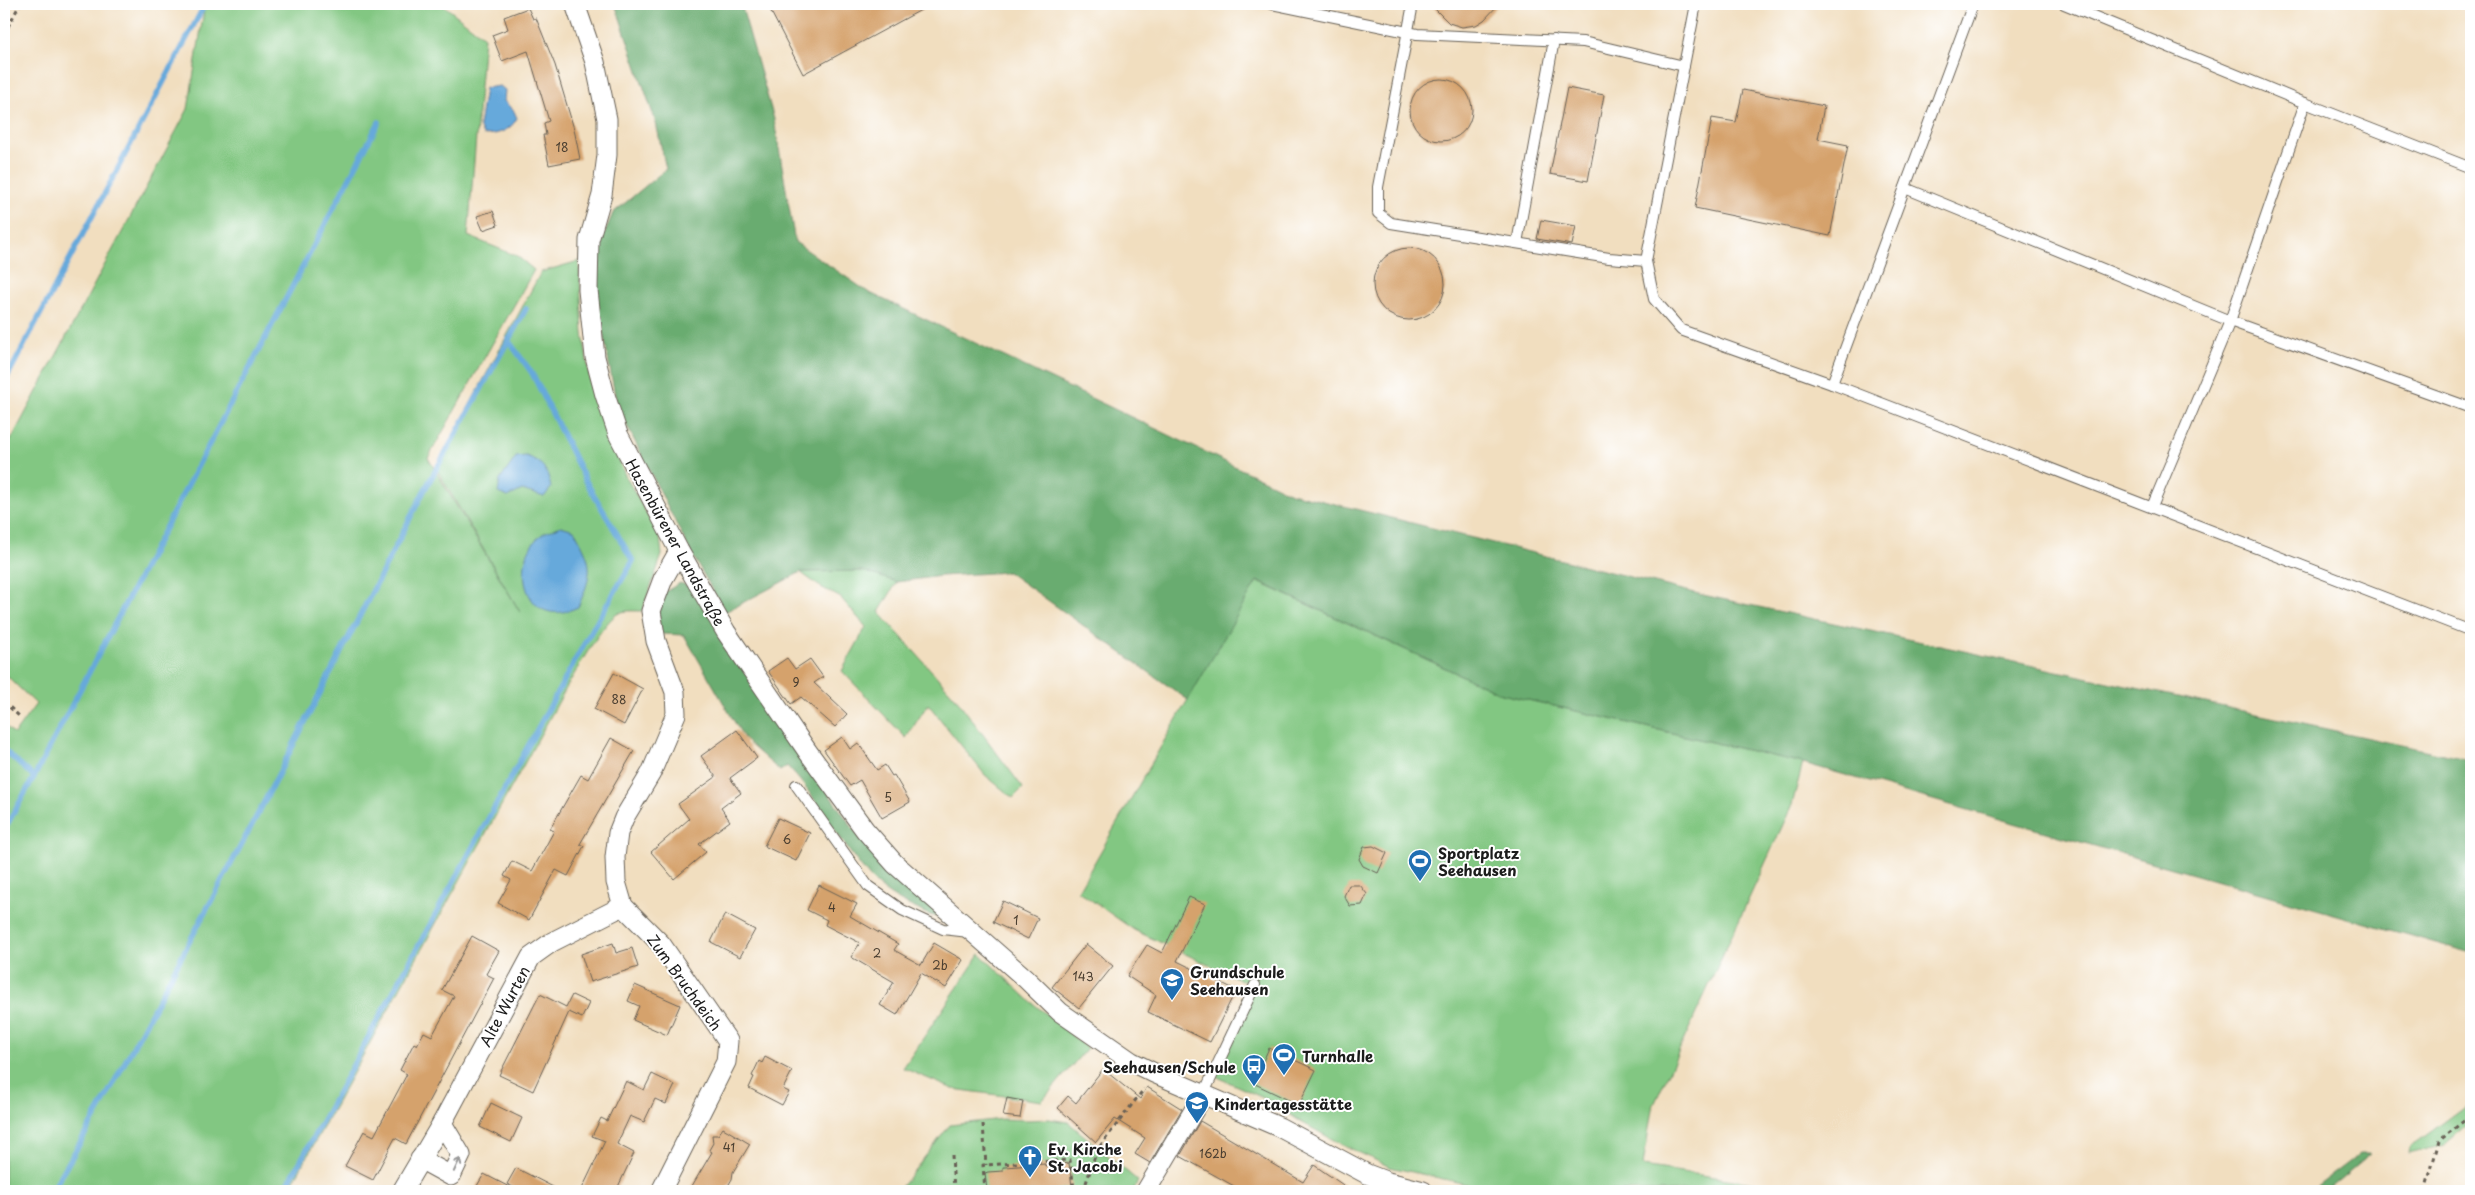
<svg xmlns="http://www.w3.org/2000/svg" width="2475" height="1195" font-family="'Playpen Sans',sans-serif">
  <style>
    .green { fill: #82c782; stroke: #4f724f }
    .forest { fill: #69ac70; stroke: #426446 }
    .water { fill: #66a9db; stroke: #41627c }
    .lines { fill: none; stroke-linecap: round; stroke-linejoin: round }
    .stream { stroke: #66a9db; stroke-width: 5.5 }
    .building { fill: #d5a26c }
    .service-casing { stroke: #676055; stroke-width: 12 }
    .minor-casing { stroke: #676055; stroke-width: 21 }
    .path { stroke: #676055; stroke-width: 3; stroke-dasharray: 4 4; stroke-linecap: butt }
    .service { stroke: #fff; stroke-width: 10 }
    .minor { stroke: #fff; stroke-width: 19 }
    .oneway { stroke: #999 }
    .labels { text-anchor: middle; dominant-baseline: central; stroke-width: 4; stroke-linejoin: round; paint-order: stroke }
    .number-label { font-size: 12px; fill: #4a3e30 }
    .street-label { font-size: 15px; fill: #1c1c1c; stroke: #fff }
    .poi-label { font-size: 15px; font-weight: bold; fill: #1c1c1c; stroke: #fff; text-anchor: start }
  </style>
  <rect width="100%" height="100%" fill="#fff"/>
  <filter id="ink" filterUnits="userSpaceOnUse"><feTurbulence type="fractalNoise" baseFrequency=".02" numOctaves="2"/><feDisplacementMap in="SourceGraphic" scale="10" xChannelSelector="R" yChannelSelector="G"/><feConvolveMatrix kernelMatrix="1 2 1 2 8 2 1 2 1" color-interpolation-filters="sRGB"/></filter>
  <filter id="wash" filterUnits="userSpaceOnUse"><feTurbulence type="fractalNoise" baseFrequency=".0096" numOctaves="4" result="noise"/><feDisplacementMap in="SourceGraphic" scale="20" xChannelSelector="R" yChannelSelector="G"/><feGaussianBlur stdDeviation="1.12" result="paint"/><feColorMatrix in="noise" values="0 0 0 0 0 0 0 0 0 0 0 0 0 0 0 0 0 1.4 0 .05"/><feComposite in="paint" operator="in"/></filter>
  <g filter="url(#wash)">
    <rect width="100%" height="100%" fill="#f1debf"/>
    <g class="green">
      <path d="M 205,4 L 442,4 L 484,37 L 468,236 L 517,256 L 534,270 L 428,458 L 520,612 L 436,468 L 541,272 L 579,261 L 583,333 L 592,394 L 625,475 L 660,538 L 662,555 L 642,611 C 634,611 626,610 619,613 C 604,620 579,667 569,683 L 288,1191 L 4,1191 L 4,725 L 14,734 L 36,704 L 4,673 L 4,453 L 188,109 Z"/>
      <polygon points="862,571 897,582 879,612 955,697 1023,788 1013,798 985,775 928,704 906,738 842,671 866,627 841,598 819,586 800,572"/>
      <polygon points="1256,581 1502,694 1803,763 1792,805 1652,1109 1643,1166 1804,1191 1497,1191 1390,1167 1341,1144 1301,1122 1272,1102 1211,1074 1254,986 1134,930 1078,891"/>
      <polygon points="980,954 1029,1000 1087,1048 1042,1101 953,1089 903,1068"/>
      <polygon points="2471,1102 2471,1122 2444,1145 2408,1154 2409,1148"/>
      <polygon points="1002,1119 1027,1120 1049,1119 1068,1122 1138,1181 1133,1191 898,1191 950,1125"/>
    </g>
    <g class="forest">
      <polygon points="615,4 741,4 774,119 795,242 868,292 1291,493 1703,595 2471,760 2471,953 1803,763 1502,694 1257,581 1188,700 1008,572 941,576 897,582 862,571 801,572 725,612 689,549 617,406 596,294 601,242 613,213 666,169 656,123"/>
      <path d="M 680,583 L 692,587 L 826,790 L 867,848 L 912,892 L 946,915 C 934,918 928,915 917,909 C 903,903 883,892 872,880 C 840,844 820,800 787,766 L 780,771 L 745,740 L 684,635 L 661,634 L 658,613 L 663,593 Z"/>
      <polygon points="2360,1154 2370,1154 2326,1191 2311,1191"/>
    </g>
    <g class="water">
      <path d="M 500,86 L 505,90 L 504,101 L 514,111 L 517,118 C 511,131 497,135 483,135 L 479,126 L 485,88 Z"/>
      <path d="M 526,456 C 543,462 548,470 551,488 L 544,497 L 522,490 L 508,497 L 498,493 L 500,480 L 516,457 Z"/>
      <path d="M 561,526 L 574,530 C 593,564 594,571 578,607 C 523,633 510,560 540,536 C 545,531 555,529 561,526 Z"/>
    </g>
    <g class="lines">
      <g class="stream">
        <polyline points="4,383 205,4"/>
        <polyline points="4,750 34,777 4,830"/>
        <polyline points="34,777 379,122"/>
        <polyline points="52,1191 102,1105 261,808 424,491 526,309"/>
        <polyline points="284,1191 589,635 633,561 588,485 532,373 508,340"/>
      </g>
    </g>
    <g id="blocks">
      <g class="building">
        <polygon points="767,4 932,4 803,74"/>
        <polygon points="1430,4 1499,4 1484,20 1476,25 1462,27 1449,23"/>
        <polygon points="528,8 533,19 536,18 555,65 574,129 580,159 549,165 543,135 546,135 544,123 549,121 528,51 502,61 492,35 508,29 504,17"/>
        <circle cx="1441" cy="110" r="31"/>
        <polygon points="1567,88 1604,95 1588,181 1550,174"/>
        <polygon points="1743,90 1824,106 1818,139 1848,145 1830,236 1695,208 1712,118 1736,122"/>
        <polygon points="493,211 498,225 483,230 477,216"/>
        <polygon points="1541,220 1576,226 1572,245 1537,239"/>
        <circle cx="1409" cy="284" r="36"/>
        <polygon points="787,658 795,669 810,659 823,677 814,683 847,714 835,727 801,697 791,704 768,671"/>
        <polygon points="614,673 643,689 624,725 594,709"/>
        <polygon points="737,730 757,758 730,778 741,793 721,808 730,821 699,844 706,852 674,879 651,852 689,819 678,804 716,777 701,756"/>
        <polygon points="842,737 850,749 858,743 877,770 885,765 892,776 894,775 910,802 882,818 860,780 850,786 824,750"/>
        <polygon points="611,738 634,751 580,844 584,846 568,876 556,870 529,920 498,903 511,880 504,876 512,861 532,871 554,831 550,829 581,775 588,779"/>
        <polygon points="778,818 810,833 796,861 764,846"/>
        <polygon points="1373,846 1387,853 1378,873 1363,866 1359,859 1364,847"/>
        <polygon points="819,885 857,904 850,916 898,944 894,950 921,965 934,943 963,960 946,988 921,973 897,1015 880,1005 894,982 851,957 860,943 825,925 827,920 807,910"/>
        <polygon points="1349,885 1360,885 1367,894 1362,905 1350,906 1344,896"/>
        <polygon points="1189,897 1205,904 1177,961 1236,990 1210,1042 1148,1012 1156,995 1127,976 1147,945 1162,953"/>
        <polygon points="1003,901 1038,918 1028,939 993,922"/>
        <polygon points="725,914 755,930 740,957 711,942"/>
        <polygon points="472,936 499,951 486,974 494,978 406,1144 395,1138 373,1180 345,1166 364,1131 374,1136 407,1074 400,1070 414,1043 417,1045 424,1032 432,1036 454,996 442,990"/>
        <polygon points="613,943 616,953 632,948 638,967 590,982 581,954"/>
        <polygon points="1086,944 1113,966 1079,1008 1052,987"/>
        <polygon points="635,985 680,1005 667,1035 633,1020 639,1006 628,1001"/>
        <polygon points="540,994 566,1007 572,995 589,1003 582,1018 569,1012 533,1091 499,1075"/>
        <polygon points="1269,1048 1316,1070 1299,1105 1253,1083"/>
        <polygon points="765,1057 792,1071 783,1089 789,1092 782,1105 749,1088 754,1077 752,1076 759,1061 762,1063"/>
        <polygon points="1103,1069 1140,1099 1147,1087 1182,1109 1150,1163 1135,1154 1145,1138 1115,1119 1096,1142 1058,1108 1068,1096 1076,1103"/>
        <polygon points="652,1074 675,1085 666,1104 655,1099 644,1122 630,1116 617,1144 634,1153 616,1191 581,1191 605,1141 592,1136 601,1118 607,1121 626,1081 644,1090"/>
        <polygon points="1007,1098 1023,1101 1020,1118 1003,1116"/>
        <polygon points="491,1103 522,1118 511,1142 480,1127"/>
        <polygon points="1200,1121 1303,1182 1314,1165 1352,1191 1243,1191 1180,1156"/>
        <polygon points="723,1128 750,1144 733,1172 732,1179 725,1191 689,1191 712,1152 709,1150 713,1143 712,1135 718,1135"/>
        <polygon points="1069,1163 1072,1187 1047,1191 987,1191 985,1173 988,1172 1003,1171 1003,1167 1005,1167 1045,1164 1045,1166"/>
        <polygon points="516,1168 561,1191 521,1191 507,1184"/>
        <polygon points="484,1174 517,1191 474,1191"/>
      </g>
    </g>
  </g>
  <g filter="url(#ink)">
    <use href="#blocks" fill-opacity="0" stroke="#676055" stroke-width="1"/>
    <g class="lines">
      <g class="service-casing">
        <g id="service">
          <polyline points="1272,4 1417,34 1583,42 1684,66"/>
          <polyline points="1413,4 1378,187 1378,213 1391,223 1609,258 1646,261"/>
          <polyline points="1696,4 1646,261 1654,299 1681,330 1832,384 2471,631"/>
          <polyline points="2064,4 2305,103"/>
          <polyline points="1905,188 2230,321 2471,408"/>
          <polyline points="1517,243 1554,40"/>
          <polyline points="1832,384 1973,4"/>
          <polyline points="2152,507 2230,321 2305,103 2471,168"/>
          <polyline points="796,785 868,886 902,910 943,929 969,932"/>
          <polyline points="1203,1095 1255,985"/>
        </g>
      </g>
      <g class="minor-casing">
        <g id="minor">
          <polyline points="575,4 595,62 607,119 607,155 602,195 589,240 588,290 595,357 605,395 618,434 679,551 726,632 808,752 865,830 895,864 1025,978 1060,1012 1132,1062 1154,1073 1279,1127 1367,1174 1388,1182 1423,1191"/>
          <polyline points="420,1159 451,1176 461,1155 442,1123"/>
          <polyline points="402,1191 442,1123 531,957 552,942 623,906"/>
          <polyline points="661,1191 726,1062 728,1041 661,944 623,906 616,882 615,857 618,833 624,818 651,773 676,714 675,692 656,641 651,611 663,579 679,551"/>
          <polyline points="1146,1191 1203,1095"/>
        </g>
      </g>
      <g class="path">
        <polyline points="4,34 20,4"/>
        <polyline points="4,702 19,716"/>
        <polyline points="983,1124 986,1165"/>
        <polyline points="952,1155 954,1191"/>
        <polyline points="985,1191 983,1165 1070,1160 1074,1189"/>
        <polyline points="1064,1191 1085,1186 1106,1191"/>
        <polyline points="1086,1191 1085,1186 1097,1150 1144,1089"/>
        <polyline points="2425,1191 2439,1141 2471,1115"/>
      </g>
      <use href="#service" class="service"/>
      <use href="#minor" class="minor"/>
    </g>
    <defs><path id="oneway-shaft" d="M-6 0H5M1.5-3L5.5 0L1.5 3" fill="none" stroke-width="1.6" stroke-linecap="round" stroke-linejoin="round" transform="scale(1.25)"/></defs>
    <use class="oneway" href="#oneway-shaft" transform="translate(457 1165) rotate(-65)"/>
  </g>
  <defs>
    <g id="stadium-pin" transform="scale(1.25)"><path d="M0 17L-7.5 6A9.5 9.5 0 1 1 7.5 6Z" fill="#1f6fb2" stroke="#fff"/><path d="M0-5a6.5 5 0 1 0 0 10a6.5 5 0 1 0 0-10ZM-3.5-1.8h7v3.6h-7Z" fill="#fff"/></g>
    <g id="school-pin" transform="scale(1.25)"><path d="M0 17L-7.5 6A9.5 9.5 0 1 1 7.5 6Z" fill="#1f6fb2" stroke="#fff"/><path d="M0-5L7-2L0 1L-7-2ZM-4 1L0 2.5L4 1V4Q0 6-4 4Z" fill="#fff"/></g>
    <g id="bus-pin" transform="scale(1.25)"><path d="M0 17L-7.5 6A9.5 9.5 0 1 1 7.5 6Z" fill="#1f6fb2" stroke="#fff"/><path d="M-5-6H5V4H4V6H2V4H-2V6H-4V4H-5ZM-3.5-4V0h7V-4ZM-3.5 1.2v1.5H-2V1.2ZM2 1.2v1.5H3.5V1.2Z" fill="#fff"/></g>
    <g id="church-pin" transform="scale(1.25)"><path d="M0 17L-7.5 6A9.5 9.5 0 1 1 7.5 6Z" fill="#1f6fb2" stroke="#fff"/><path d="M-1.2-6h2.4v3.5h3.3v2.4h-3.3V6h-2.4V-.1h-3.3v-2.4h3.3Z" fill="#fff"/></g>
  </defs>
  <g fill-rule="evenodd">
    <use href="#stadium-pin" x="1420" y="861"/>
    <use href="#school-pin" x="1172" y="980"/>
    <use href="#stadium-pin" x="1284" y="1055"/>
    <use href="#bus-pin" x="1254" y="1066"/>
    <use href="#school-pin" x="1197" y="1103"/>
    <use href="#church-pin" x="1030" y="1157"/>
  </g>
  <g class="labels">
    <g class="number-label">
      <text x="562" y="147">18</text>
      <text x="796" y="682">9</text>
      <text x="619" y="699">88</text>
      <text x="888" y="797">5</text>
      <text x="787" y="839">6</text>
      <text x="832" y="907">4</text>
      <text x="1016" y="920">1</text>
      <text x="877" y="953">2</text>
      <text x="940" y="965">2b</text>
      <text x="1083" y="976">143</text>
      <text x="729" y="1147">41</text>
      <text x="1213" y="1153">162b</text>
    </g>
    <g class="street-label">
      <text transform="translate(676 542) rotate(61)">Hasenbürener Landstraße</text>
      <text transform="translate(685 982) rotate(54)">Zum Bruchdeich</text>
      <text transform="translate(504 1006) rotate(-62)">Alte Wurten</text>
    </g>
    <g class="poi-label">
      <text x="1438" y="852">Sportplatz<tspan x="1438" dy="17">Seehausen</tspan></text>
      <text x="1190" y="971">Grundschule<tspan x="1190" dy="17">Seehausen</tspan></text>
      <text x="1302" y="1055">Turnhalle</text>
      <text x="1236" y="1066" text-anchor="end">Seehausen/Schule</text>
      <text x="1214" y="1103">Kindertagesstätte</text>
      <text x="1048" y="1148">Ev. Kirche<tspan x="1048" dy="17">St. Jacobi</tspan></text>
    </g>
  </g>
  <rect width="2475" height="1195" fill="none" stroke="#fff" stroke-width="20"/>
</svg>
